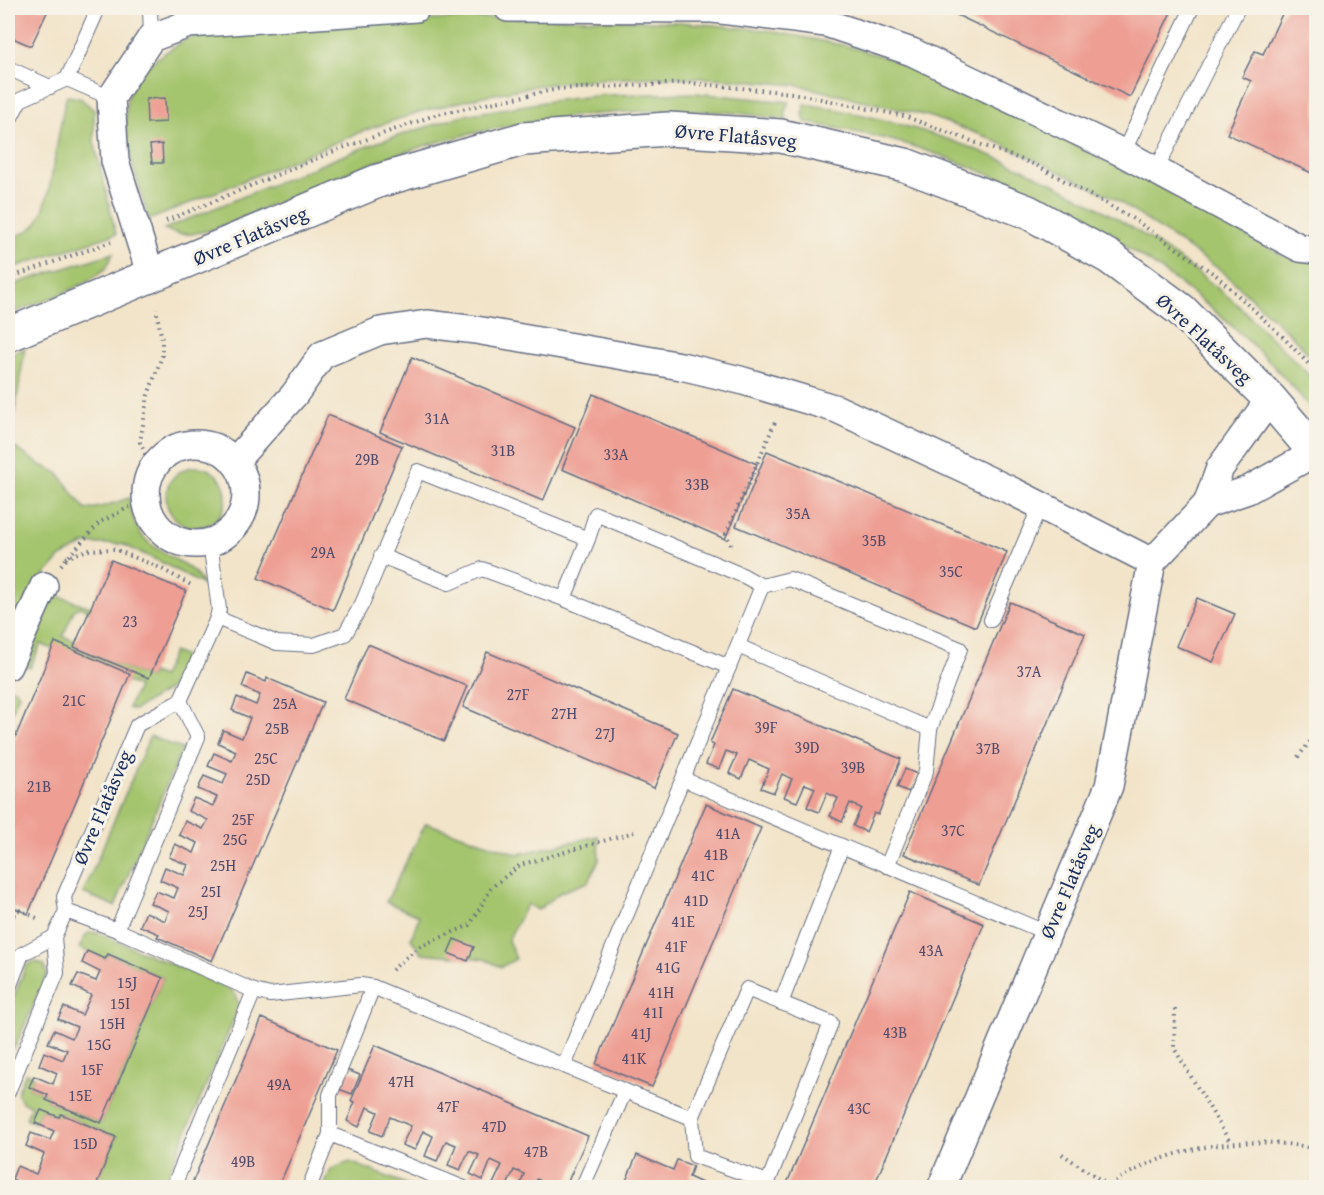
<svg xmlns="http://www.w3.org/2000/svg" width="1324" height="1195" font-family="'Gentium Book Plus',serif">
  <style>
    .green { fill: #a4c46d; stroke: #607a66; stroke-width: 1.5 }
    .building { fill: #ee9e93 }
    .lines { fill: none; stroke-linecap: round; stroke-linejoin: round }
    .lane-casing { stroke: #666e83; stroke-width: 16 }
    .street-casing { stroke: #666e83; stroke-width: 30 }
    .secondary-casing { stroke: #666e83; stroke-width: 36 }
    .path { stroke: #666e83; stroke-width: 4; stroke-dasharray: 1.5 4.5; stroke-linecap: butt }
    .lane { stroke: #fff; stroke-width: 14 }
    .street { stroke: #fff; stroke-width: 27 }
    .secondary { stroke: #fff; stroke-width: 33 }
    .labels { text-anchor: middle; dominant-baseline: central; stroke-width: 6; stroke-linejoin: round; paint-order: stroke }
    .number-label { font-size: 16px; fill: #504b6b }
    .street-label { font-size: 20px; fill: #1b2f5e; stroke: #f7f3e8 }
  </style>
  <rect width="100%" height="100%" fill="#f7f3e8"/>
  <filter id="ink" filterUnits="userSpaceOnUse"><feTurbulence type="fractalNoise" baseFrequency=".0167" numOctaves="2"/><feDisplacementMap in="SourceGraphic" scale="12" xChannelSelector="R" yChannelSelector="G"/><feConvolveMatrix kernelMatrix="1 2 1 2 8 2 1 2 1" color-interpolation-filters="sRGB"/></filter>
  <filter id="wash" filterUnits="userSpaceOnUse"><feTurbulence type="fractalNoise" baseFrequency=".008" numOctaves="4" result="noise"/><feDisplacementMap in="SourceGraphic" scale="24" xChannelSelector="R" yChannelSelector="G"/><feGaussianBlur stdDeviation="1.35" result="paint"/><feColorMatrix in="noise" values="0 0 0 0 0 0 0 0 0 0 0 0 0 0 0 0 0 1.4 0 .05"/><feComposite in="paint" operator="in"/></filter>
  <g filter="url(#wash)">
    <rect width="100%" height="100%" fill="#f2e4c9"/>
    <g class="green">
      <polygon points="472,18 563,18 680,22 767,30 847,46 904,63 1035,124 1095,156 1173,193 1225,224 1283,255 1316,260 1316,362 1289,333 1222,271 1112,197 987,137 928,116 797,85 729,79 667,77 599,79 541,85 484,96 419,112 363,131 149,220 131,160 125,128 127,99 138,75 157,58 186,39 229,30"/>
      <path d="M 696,93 L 789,102 L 785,112 L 787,120 C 766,117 744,113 723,112 C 607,106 482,122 373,163 C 336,176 300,193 264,208 C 241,218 216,231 191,234 C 182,235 173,233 164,229 L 327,162 L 378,142 L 465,115 L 550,101 L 603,95 Z"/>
      <path d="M 67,96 L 80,98 L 94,110 L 94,141 L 116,234 L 8,269 L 8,240 C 15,236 26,233 33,227 C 53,211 57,122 67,96 Z"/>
      <path d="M 805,104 C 962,128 1110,199 1232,300 C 1245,311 1256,323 1268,335 C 1285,351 1301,366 1316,383 L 1316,415 C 1217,289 1063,194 912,146 C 877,135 840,129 805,122 L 803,114 Z"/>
      <path d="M 113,253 C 111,258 109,265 105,269 C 83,289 35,303 8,315 L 8,286 Z"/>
      <path d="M 25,348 L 10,444 L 39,464 L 58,473 L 86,510 L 105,506 L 129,498 C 132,512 134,527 144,538 C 162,558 191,560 203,585 L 163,563 L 122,544 L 85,544 L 61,557 L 31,591 L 8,638 L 8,356 Z"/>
      <circle cx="196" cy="497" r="30"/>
      <polygon points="58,596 91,607 89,611 80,607 74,610 63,636 77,642 75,647 149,678 152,673 162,677 173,652 183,656 184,658 170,689 134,710 128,708 138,687 41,644 30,668 17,664 50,599"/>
      <polygon points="8,688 15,689 19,694 8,722"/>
      <polygon points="150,736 182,749 115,906 83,893"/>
      <polygon points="426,823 518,854 598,836 599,860 588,882 561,892 538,910 527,904 508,940 516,959 501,967 484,959 422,953 411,939 419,916 386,902"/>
      <polygon points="90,932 98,933 232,990 239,1004 237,1012 163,1187 95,1187 116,1137 61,1114 59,1117 41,1110 35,1123 26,1119 31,1106 22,1102 17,1093 26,1073 34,1076 29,1087 48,1095 46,1100 101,1123 163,978 108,954 105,959 79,948 86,935"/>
      <polygon points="36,962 44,965 47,974 16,1045 13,1049 9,1049 8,1012 26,966 30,963"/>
      <polygon points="350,1162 413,1187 324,1187 331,1169"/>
    </g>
    <g id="blocks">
      <g class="building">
        <polygon points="8,8 49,8 31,46 8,36"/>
        <polygon points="942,8 1173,8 1130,97"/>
        <polygon points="1285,8 1301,8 1316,15 1316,175 1227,134 1251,81 1242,77 1255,51 1263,54"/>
        <polygon points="165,98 166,122 147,123 146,99"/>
        <polygon points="162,144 163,163 152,163 150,145"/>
        <polygon points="412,357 575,427 543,501 380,432"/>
        <polygon points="593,394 757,464 725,539 562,469"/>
        <polygon points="328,415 402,446 333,610 258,578"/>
        <polygon points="767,451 1007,552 976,627 736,526"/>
        <polygon points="111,560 186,591 149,678 74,647"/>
        <polygon points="1197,598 1235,614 1213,662 1176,646"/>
        <polygon points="1010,602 1085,634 979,885 904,854"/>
        <polygon points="55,642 130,674 28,914 8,905 8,755"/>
        <polygon points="368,644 467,686 444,741 344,699"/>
        <polygon points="487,652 678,733 654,788 463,707"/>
        <polygon points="247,674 266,682 267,678 323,702 212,961 157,937 159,934 140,926 146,912 165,921 169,911 150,903 156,891 174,898 178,888 160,880 165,867 184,875 188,865 169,857 175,844 194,853 198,843 179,835 185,821 203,829 208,820 188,811 194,798 213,806 217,797 198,789 204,776 223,784 227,774 208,766 214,753 232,761 236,751 218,743 223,730 242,738 250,718 232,710 237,697 256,705 260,695 242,687"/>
        <polygon points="733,689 901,759 878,815 874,813 866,832 853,826 861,808 850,803 842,822 830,816 838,798 827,793 819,812 807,807 815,788 805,784 797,802 784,797 792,779 782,774 774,793 761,788 769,769 749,760 741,779 729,773 737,755 726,751 719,769 706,764 714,745 710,743"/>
        <polygon points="905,769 917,774 909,792 897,787"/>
        <polygon points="706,804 761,828 652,1087 596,1064"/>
        <polygon points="910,892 984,924 873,1188 785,1188"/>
        <polygon points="8,910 15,914 8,932"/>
        <polygon points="454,939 474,947 468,961 448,953"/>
        <polygon points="87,951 105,959 108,954 163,978 101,1123 46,1100 48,1095 29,1087 34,1076 53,1084 57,1073 39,1065 44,1052 63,1060 67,1050 48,1043 54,1030 72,1038 77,1027 58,1019 64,1007 82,1015 91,995 72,986 78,974 96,981 100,972 82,963"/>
        <polygon points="262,1018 337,1050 278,1188 190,1188"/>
        <polygon points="375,1045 588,1136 565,1188 545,1188 547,1184 537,1179 534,1188 519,1188 524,1174 514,1170 506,1188 502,1188 493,1184 502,1165 491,1160 483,1180 470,1174 479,1155 469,1151 460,1170 448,1165 456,1145 446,1141 437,1161 425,1156 433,1136 423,1131 415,1150 402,1145 411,1126 390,1117 382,1136 370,1131 378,1112 367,1107 359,1127 347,1121 355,1102 351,1101"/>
        <polygon points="347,1070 360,1075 352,1094 339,1089"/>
        <polygon points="41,1110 59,1117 61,1114 116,1137 95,1188 30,1188 12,1179 17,1166 36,1174 44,1154 26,1146 31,1133 50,1140 54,1131 35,1123"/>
        <polygon points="637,1155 673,1170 677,1160 693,1166 689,1177 713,1188 623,1188"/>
      </g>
    </g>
  </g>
  <g filter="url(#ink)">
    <use href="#blocks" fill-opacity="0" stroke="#666e83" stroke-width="1.5"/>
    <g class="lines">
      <g class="lane-casing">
        <g id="lane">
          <polyline points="150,8 151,38"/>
          <polyline points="8,68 50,87"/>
          <polyline points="67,79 97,11"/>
          <polyline points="8,123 20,100 67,79 111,98"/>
          <polyline points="1123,153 1192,8"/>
          <polyline points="1156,170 1238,8"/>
          <polyline points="564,599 588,539"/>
          <polyline points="217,618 277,643 314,645 345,634 362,604 418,471 588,539 596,514 744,576 762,586 729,667 564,599 482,569 449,583 381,556"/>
          <polyline points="991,620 1040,506"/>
          <polyline points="738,646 930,729 960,649 790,579 762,586"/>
          <polyline points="180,701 198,737 117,930 254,991"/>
          <polyline points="683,779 1047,933"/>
          <polyline points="887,866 926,771 930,729"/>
          <polyline points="66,911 117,930"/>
          <polyline points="8,990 22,954 54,937"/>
          <polyline points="781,1003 842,846"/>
          <polyline points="564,1066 729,667"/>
          <polyline points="625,1091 692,1118 695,1156 768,1182 831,1023 747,989 692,1118"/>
          <polyline points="8,1092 57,973 54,937 66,911 64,897 137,725 180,701 217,618 219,609 210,542"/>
          <polyline points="330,1134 330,1095 373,987"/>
          <polyline points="173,1188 254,991 270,995 361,985 373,987 625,1091 582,1188"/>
          <polyline points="309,1188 330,1134 464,1188"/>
        </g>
      </g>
      <g class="street-casing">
        <g id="street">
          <polyline points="508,8 713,9 826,23 912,52 1123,153 1300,248 1316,250"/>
          <polyline points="151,276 115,161 111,98 151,38 188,24 416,8"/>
          <circle cx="196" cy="494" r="50"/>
          <polyline points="235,461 294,395 322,355 380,331 427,324 476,330 681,366 740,380 837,409 1014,492 1152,562"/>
          <polyline points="1207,504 1248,490 1316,452"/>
          <polyline points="8,666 44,586"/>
          <polyline points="941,1188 1109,786 1152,562 1207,504 1220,468 1270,399"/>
        </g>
      </g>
      <g class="secondary-casing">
        <polyline id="secondary" points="8,335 378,181 523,139 668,129 781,136 905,165 1028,212 1109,257 1181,310 1270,399 1316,453"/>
      </g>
      <g class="path">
        <polyline points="166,221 337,150 438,114 558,89 689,83 792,93 904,116 1036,165 1135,220 1217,276 1284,338 1316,372"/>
        <polyline points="8,278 111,242"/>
        <polyline points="152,471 140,442 148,395 162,356 162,340 156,309"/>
        <polyline points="731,545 726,534 776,420"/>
        <polyline points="66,558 87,550 114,549 158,567 193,586"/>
        <polyline points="61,565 100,522 147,498"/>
        <polyline points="1298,757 1316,734"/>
        <polyline points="8,905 37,918"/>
        <polyline points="392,970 418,947 470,925 492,887 520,865 634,832"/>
        <polyline points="1175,1009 1174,1048 1230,1142"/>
        <polyline points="1062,1154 1108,1185"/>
        <path d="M 1105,1188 C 1165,1146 1246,1133 1316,1149"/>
      </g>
      <use href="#lane" class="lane"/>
      <use href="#street" class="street"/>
      <use href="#secondary" class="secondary"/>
    </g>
  </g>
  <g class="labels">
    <g class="number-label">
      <text x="437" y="418">31A</text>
      <text x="503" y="450">31B</text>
      <text x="616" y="454">33A</text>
      <text x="367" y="459">29B</text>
      <text x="697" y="484">33B</text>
      <text x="798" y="513">35A</text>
      <text x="874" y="540">35B</text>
      <text x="323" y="552">29A</text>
      <text x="951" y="571">35C</text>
      <text x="130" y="621">23</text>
      <text x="1029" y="671">37A</text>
      <text x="518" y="694">27F</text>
      <text x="74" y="700">21C</text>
      <text x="285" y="703">25A</text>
      <text x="564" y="713">27H</text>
      <text x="766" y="727">39F</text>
      <text x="277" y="728">25B</text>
      <text x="605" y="733">27J</text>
      <text x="807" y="747">39D</text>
      <text x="988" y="748">37B</text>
      <text x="266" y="758">25C</text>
      <text x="853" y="767">39B</text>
      <text x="258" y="779">25D</text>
      <text x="39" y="786">21B</text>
      <text x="243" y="819">25F</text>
      <text x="953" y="830">37C</text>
      <text x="728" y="833">41A</text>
      <text x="235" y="839">25G</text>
      <text x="716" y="854">41B</text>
      <text x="223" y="865">25H</text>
      <text x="703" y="875">41C</text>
      <text x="211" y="891">25I</text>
      <text x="696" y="900">41D</text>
      <text x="198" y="911">25J</text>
      <text x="683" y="921">41E</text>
      <text x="676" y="946">41F</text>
      <text x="931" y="950">43A</text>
      <text x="668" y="967">41G</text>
      <text x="127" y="982">15J</text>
      <text x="661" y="992">41H</text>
      <text x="120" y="1003">15I</text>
      <text x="653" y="1012">41I</text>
      <text x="112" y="1023">15H</text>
      <text x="895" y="1032">43B</text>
      <text x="641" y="1033">41J</text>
      <text x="99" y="1044">15G</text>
      <text x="634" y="1058">41K</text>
      <text x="92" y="1069">15F</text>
      <text x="401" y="1081">47H</text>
      <text x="279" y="1084">49A</text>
      <text x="80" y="1095">15E</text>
      <text x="448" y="1106">47F</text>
      <text x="859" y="1108">43C</text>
      <text x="494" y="1126">47D</text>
      <text x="85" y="1143">15D</text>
      <text x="536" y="1151">47B</text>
      <text x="243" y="1161">49B</text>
    </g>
    <g class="street-label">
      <text transform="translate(736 135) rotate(5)">Øvre Flatåsveg</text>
      <text transform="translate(250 235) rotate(-23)">Øvre Flatåsveg</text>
      <text transform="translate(1205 338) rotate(43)">Øvre Flatåsveg</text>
      <text transform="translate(102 807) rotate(-67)">Øvre Flatåsveg</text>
      <text transform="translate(1069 881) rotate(-67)">Øvre Flatåsveg</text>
    </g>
  </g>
  <rect width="1324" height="1195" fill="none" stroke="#f7f3e8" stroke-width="30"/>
</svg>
